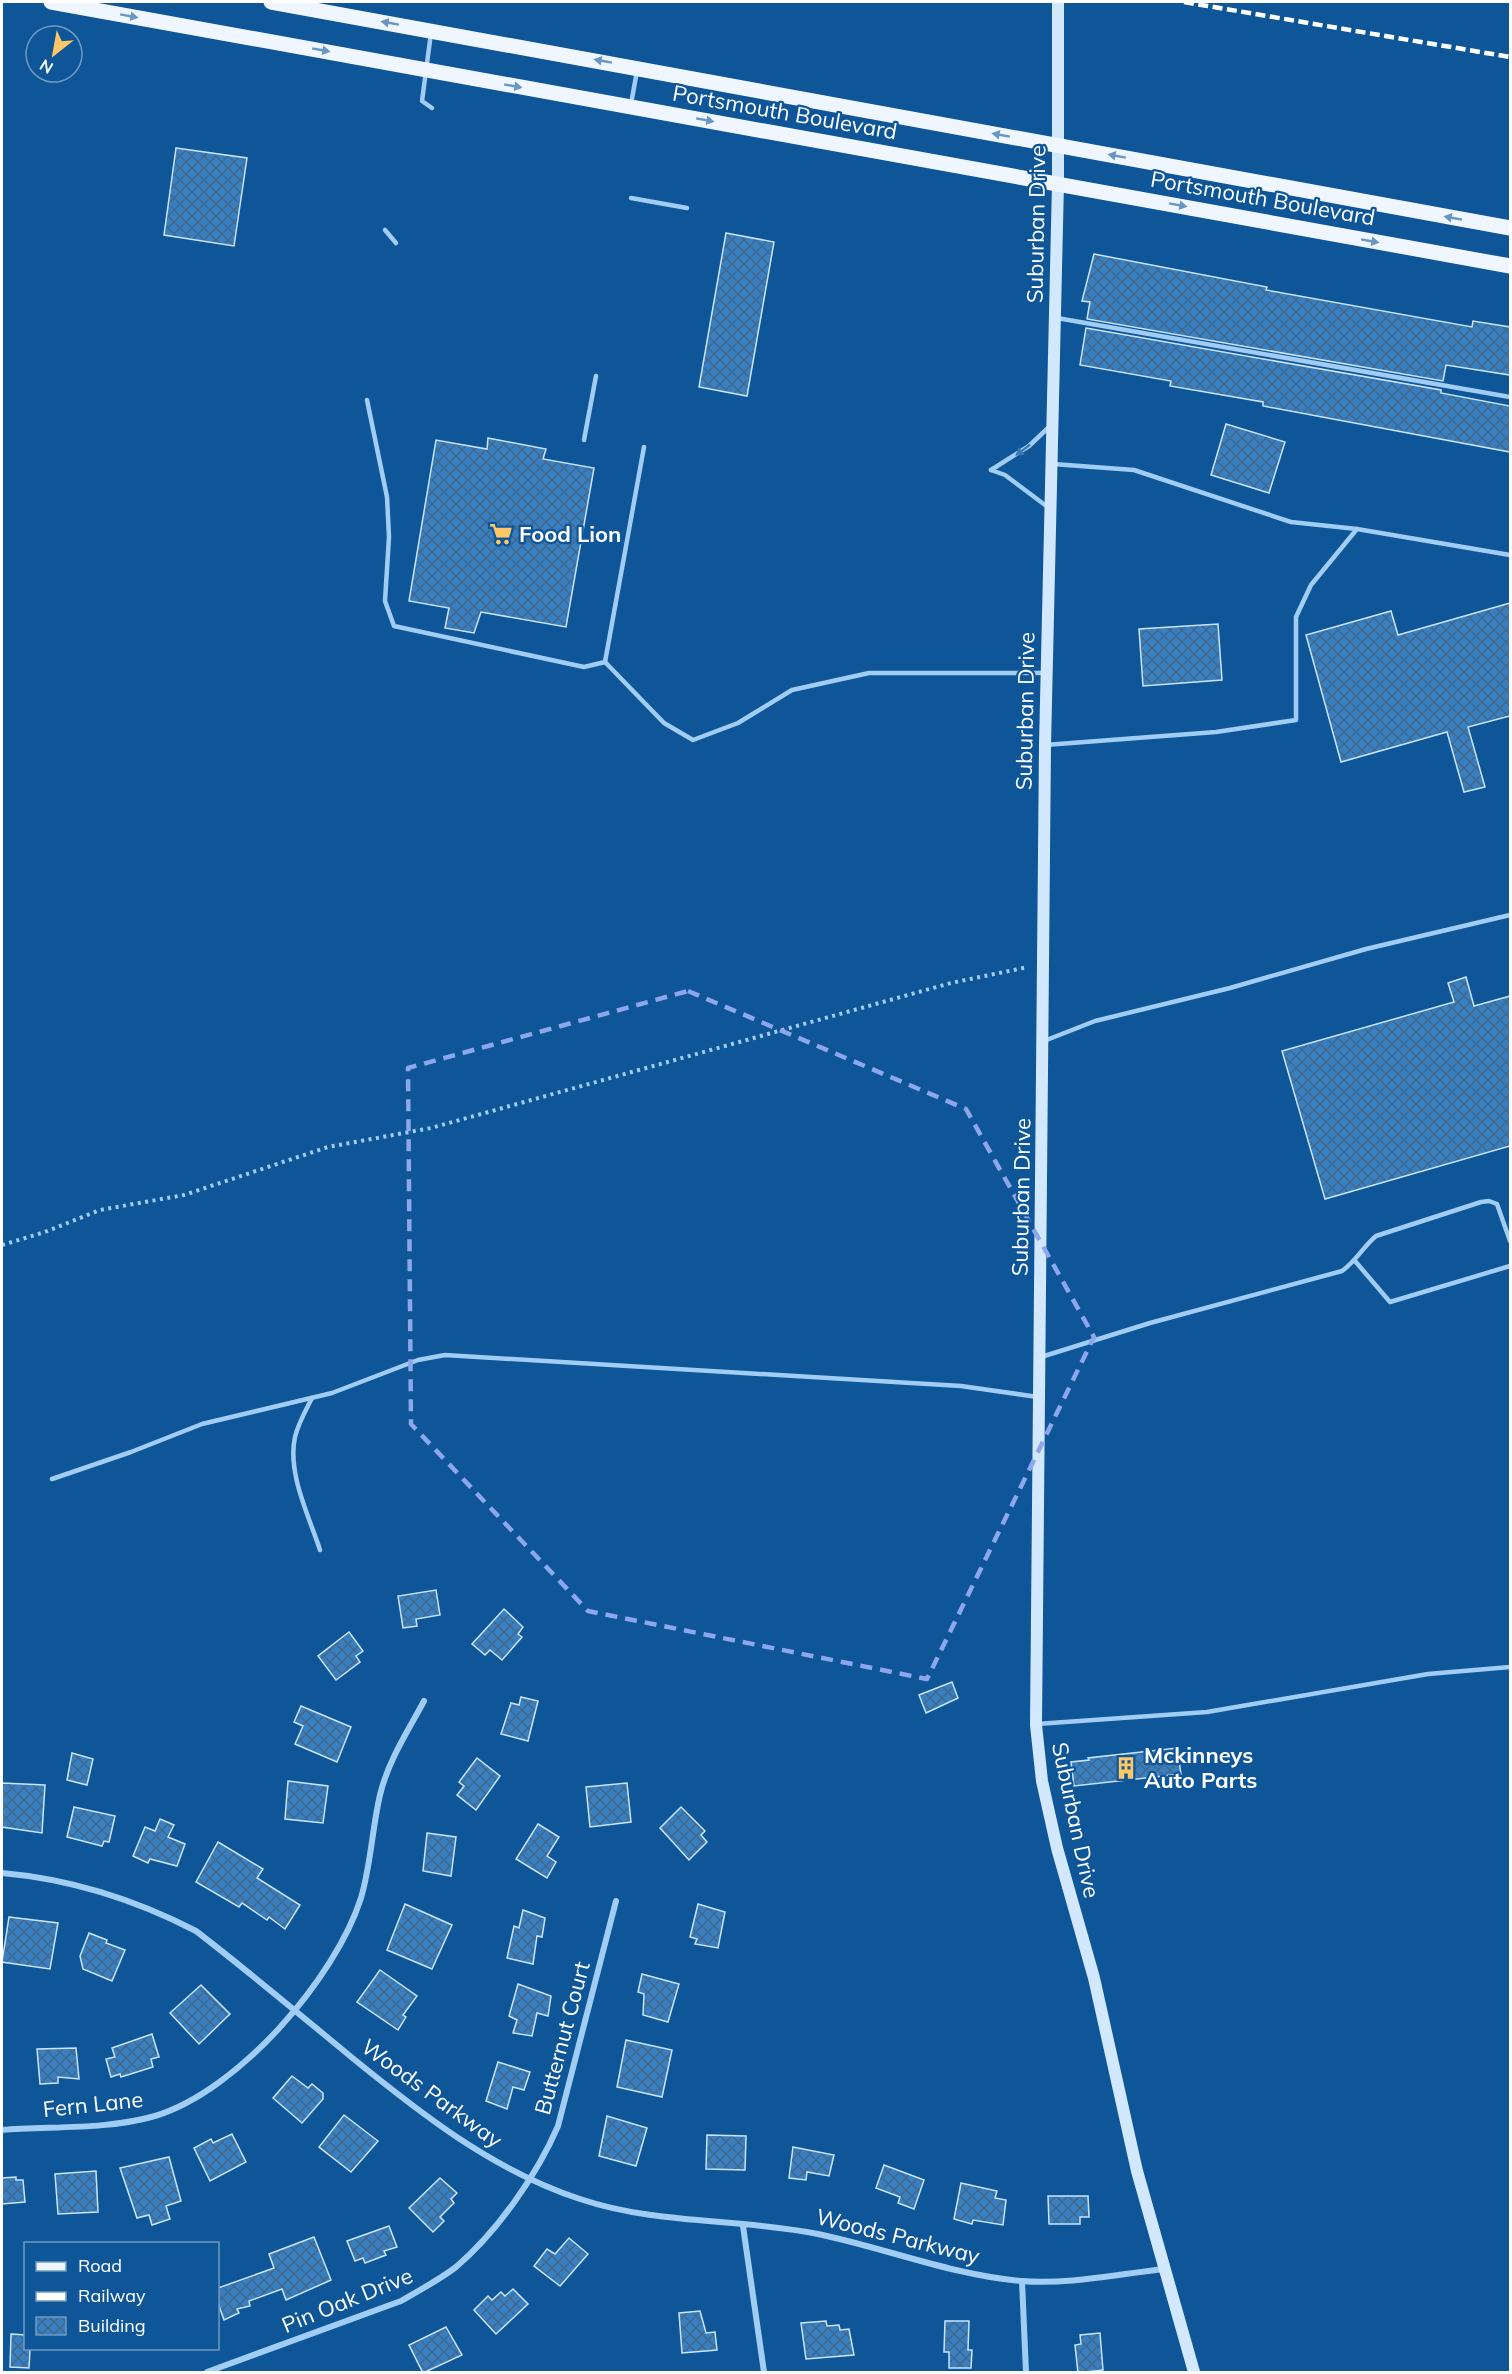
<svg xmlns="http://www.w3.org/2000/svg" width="1512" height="2374" font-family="Mulish,sans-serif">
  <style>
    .building { fill: url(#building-cross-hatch); stroke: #c9e5fe; stroke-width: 1.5 }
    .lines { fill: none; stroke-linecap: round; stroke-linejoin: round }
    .path { stroke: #a1cdf5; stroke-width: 4; stroke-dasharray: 3 4.5; stroke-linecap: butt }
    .lane { stroke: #a1cdf5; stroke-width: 4.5 }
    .street { stroke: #a1cdf5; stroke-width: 6 }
    .secondary { stroke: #d1e8fe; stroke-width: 12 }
    .primary { stroke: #eff6ff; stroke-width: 15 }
    .rail { stroke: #fff; stroke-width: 4.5; stroke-dasharray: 10 4.5; stroke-linecap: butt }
    .oneway { fill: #6996c2 }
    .oneway2 { fill: #3b7ab5 }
    .marked { fill: none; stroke: #8ea6ec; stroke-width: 4.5; stroke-dasharray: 12 8; stroke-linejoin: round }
    .labels { text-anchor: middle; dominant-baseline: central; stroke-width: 4.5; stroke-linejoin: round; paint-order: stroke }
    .street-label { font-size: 22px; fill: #fff; stroke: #0f5699 }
    .poi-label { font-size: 22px; font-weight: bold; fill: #fff; stroke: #0f5699; text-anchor: start }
  </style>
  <defs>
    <pattern id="building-cross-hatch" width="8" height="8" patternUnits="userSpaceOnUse" patternTransform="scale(1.5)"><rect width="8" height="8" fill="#387fc1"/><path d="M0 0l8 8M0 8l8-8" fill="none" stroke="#41688c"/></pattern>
  </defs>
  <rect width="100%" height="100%" fill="#0f5699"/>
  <g class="building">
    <polygon points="176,148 247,158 234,246 164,235"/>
    <polygon points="726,233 774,242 747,396 699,387"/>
    <polygon points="1094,254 1267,287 1266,290 1472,327 1473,321 1510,327 1510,375 1446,365 1443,381 1087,319 1090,302 1082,301"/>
    <polygon points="1086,328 1441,390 1441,393 1510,406 1510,452 1263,406 1263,402 1170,386 1171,381 1080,365"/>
    <polygon points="1226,424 1285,442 1269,493 1211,475"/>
    <polygon points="488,438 546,449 543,459 594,468 566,627 481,612 474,633 445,628 449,608 409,601 436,440 487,449"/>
    <polygon points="1510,603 1510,716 1468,727 1485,787 1464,792 1447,732 1341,762 1306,635 1391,611 1398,635"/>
    <polygon points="1218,624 1222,680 1143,686 1139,629"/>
    <polygon points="1466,977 1474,1006 1510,996 1510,1146 1325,1199 1282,1051 1454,1002 1448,983"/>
    <polygon points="436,1590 440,1615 416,1619 417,1626 403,1628 398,1596"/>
    <polygon points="504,1609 523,1627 518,1634 522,1637 502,1660 490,1650 485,1655 472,1644"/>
    <polygon points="349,1632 363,1651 356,1656 360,1662 336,1680 318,1656"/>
    <polygon points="952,1682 958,1698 926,1713 919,1695"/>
    <polygon points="521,1697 538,1701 528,1741 501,1734 511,1703 519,1705"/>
    <polygon points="301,1706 351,1727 337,1762 295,1744 303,1726 294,1722"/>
    <polygon points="1177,1748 1181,1774 1074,1786 1071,1762 1089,1760 1088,1758"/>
    <polygon points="72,1753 93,1759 87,1785 67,1780"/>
    <polygon points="477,1758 500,1776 476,1810 457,1795 464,1786 459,1782"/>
    <polygon points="288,1781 328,1786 323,1823 285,1819"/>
    <polygon points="2,1783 45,1785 42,1833 2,1827"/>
    <polygon points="627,1783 631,1822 590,1827 586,1787"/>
    <polygon points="74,1807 115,1816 109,1842 104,1841 102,1846 67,1837"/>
    <polygon points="681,1807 705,1831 701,1835 707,1842 689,1860 660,1828"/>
    <polygon points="160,1819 174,1825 168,1837 185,1844 177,1866 150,1859 148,1863 133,1856 145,1827 155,1831"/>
    <polygon points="538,1824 559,1837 547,1856 556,1862 547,1878 516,1859"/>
    <polygon points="427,1833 456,1837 451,1876 423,1871"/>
    <polygon points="218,1842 263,1869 257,1878 300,1905 285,1929 269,1917 267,1920 242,1903 239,1907 196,1882"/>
    <polygon points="405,1904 452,1925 432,1969 387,1950"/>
    <polygon points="698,1904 725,1912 718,1948 695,1944 697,1939 690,1937"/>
    <polygon points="523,1910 545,1918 542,1937 537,1936 533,1964 507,1958 514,1926 519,1928"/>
    <polygon points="9,1917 58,1923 50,1969 2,1962"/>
    <polygon points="89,1933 107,1940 106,1943 125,1950 112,1981 83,1969 80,1956"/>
    <polygon points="380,1970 417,1996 403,2015 406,2017 398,2030 357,2002"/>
    <polygon points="642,1974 679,1984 668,2022 643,2015 644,1994 638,1992"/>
    <polygon points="518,1984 551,1996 548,2016 537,2013 532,2036 513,2033 517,2020 509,2016"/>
    <polygon points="201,1985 230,2014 199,2044 170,2013"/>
    <polygon points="152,2034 159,2057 151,2059 153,2067 121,2077 120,2074 111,2077 106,2059 115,2057 112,2048"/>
    <polygon points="626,2040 672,2050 662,2097 617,2087"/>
    <polygon points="76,2048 79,2079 58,2077 58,2083 40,2084 37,2049"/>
    <polygon points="498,2062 530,2072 524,2090 513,2087 507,2109 486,2101"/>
    <polygon points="292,2076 308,2088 312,2084 323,2093 323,2099 302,2123 273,2098"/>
    <polygon points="344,2115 378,2141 351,2172 319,2147"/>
    <polygon points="607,2116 647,2128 636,2166 599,2156"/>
    <polygon points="232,2134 246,2162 210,2181 194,2148 211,2139 213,2143"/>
    <polygon points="707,2135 746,2136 745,2170 706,2169"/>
    <polygon points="793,2147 834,2155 829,2176 807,2172 806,2180 789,2178"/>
    <polygon points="169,2157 181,2201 166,2206 170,2219 152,2225 149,2215 137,2218 120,2168"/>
    <polygon points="884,2165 924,2180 914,2209 898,2203 900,2197 876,2188"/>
    <polygon points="96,2171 98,2212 58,2214 55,2174"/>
    <polygon points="16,2177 16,2180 23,2180 25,2202 2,2204 2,2178"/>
    <polygon points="440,2178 457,2193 451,2199 454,2203 440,2217 444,2221 433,2232 409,2208"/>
    <polygon points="961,2183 997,2191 995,2198 1006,2200 1003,2225 973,2220 972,2224 954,2219"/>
    <polygon points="1048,2196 1088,2196 1089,2217 1080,2217 1080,2224 1049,2224"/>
    <polygon points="389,2226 397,2247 384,2251 386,2255 365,2263 363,2258 355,2261 347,2241"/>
    <polygon points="314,2237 331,2280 286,2300 282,2289 249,2301 250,2306 237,2309 239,2313 224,2320 218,2303 218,2288 274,2268 269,2254"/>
    <polygon points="569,2238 588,2254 560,2286 534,2266 547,2249 555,2254"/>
    <polygon points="513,2289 528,2304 496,2334 474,2310 488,2296 492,2300 501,2292 505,2296"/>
    <polygon points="700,2311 706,2333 715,2332 717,2350 682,2353 679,2313"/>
    <polygon points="826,2321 827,2326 839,2325 840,2330 849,2329 854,2355 806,2359 801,2323"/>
    <polygon points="945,2321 969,2321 968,2350 972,2350 971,2368 949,2368 949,2352 944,2352"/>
    <polygon points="446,2327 462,2355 423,2373 409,2345"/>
    <polygon points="1100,2333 1103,2370 1078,2373 1075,2345 1081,2344 1080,2335"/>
    <polygon points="11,2334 26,2335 26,2349 30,2349 29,2368 10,2367"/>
  </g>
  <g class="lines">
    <polyline class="path" points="2,1245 45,1232 100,1210 184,1195 328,1147 431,1128 951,983 1028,967"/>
    <g class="lane">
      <polyline points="431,33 422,101 432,108"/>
      <polyline points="631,104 637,71"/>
      <polyline points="631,198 687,208"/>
      <polyline points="385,230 396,243"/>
      <polyline points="1057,318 1510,397"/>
      <polyline points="367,400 387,497 389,537 385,601 394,626 584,667 605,662 644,447"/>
      <polyline points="584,440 596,376"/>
      <polyline points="1053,464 1134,470 1291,522 1357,529 1510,555"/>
      <polyline points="991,470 1029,446 1049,427"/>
      <polyline points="991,470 1005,475 1049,508"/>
      <polyline points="605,662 664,723 693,740 738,723 792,690 869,673 1046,673"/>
      <polyline points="1045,745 1216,732 1296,720 1296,617 1311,585 1357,529"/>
      <polyline points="1044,1041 1095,1021 1230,988 1366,949 1510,915"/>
      <polyline points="1355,1261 1390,1302 1510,1266"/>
      <path d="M 1041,1357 L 1150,1323 L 1342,1271 C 1356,1261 1363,1247 1376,1236 L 1481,1202 L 1489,1201 L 1497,1204 L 1510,1241"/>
      <path d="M 312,1398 C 306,1410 298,1424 295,1437 C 287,1473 309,1516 320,1550"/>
      <polyline points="52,1479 131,1452 202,1424 332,1393 418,1360 445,1355 961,1386 1038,1397"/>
      <polyline points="1037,1724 1207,1712 1428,1674 1510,1667"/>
    </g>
    <g class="street">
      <path d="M 2,1873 C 71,1879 134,1899 196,1931 C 248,1971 299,2014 350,2056 C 420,2113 492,2170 580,2199 C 657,2225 739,2218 818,2234 C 885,2248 952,2275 1021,2281 C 1068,2285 1118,2274 1165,2269"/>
      <path d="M 2,2130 C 52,2126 106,2130 155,2116 C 238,2091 335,1979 361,1898 C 371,1864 372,1829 380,1795 C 388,1761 408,1731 424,1701"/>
      <polyline points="743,2226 764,2372"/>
      <polyline points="1022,2281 1026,2372"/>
      <path d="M 207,2372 L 401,2301 C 420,2290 439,2280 456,2267 C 497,2232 537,2175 558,2126 L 616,1901"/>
    </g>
    <polyline class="secondary" points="1058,2 1058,183 1045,745 1036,1725 1042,1781 1057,1848 1094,1978 1137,2171 1194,2372"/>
    <g class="primary">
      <polyline points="51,2 1510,266"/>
      <polyline points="271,2 1510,228"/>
    </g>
    <polyline class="rail" points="1184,2 1510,57"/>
  </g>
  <defs><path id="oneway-solid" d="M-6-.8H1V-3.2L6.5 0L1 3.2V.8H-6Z" transform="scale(1.5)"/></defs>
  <g class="oneway">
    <use href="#oneway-solid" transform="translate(129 16) rotate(10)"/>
    <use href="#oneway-solid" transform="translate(390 23) rotate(-170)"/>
    <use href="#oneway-solid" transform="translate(321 50) rotate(10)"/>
    <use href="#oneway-solid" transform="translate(603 61) rotate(-170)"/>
    <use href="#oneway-solid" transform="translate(513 86) rotate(10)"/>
    <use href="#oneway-solid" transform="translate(705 120) rotate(10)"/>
    <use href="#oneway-solid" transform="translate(1001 135) rotate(-170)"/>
    <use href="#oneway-solid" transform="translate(1117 156) rotate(-170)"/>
    <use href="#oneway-solid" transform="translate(1178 205) rotate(10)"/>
    <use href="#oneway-solid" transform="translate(1453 218) rotate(-170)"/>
    <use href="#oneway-solid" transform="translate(1370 241) rotate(10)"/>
  </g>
  <use class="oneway2" href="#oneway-solid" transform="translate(1023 450) rotate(143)"/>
  <path class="marked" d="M 688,991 L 966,1109 L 1094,1337 L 927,1679 L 588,1611 L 411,1424 L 408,1068 Z"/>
  <defs>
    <g id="supermarket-bare" transform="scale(1.8)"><path d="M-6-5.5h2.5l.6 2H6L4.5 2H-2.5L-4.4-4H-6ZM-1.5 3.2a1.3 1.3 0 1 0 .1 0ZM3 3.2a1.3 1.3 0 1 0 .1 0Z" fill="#ffc765" stroke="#0f5699" stroke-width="2.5" paint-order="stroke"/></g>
    <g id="building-bare" transform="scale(1.8)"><path d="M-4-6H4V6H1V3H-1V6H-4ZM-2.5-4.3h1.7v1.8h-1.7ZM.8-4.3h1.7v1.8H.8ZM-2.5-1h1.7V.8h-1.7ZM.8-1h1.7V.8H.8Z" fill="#ffc765" stroke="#0f5699" stroke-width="2.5" paint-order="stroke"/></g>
  </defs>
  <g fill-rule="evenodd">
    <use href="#supermarket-bare" x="501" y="534"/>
    <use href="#building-bare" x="1126" y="1768"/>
  </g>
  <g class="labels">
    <g class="street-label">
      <text transform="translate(785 112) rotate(10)">Portsmouth Boulevard</text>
      <text transform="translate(1263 198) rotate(10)">Portsmouth Boulevard</text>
      <text transform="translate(1036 224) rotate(-89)">Suburban Drive</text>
      <text transform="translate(1025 711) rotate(-89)">Suburban Drive</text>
      <text transform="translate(1021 1197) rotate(-89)">Suburban Drive</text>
      <text transform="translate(1076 1820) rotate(78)">Suburban Drive</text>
      <text transform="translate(562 2038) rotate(-75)">Butternut Court</text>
      <text transform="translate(432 2093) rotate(36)">Woods Parkway</text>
      <text transform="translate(93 2104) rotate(-6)">Fern Lane</text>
      <text transform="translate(898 2236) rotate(14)">Woods Parkway</text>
      <text transform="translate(347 2300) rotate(-22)">Pin Oak Drive</text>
    </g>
    <g class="poi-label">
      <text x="519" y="534">Food Lion</text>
      <text x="1144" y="1755">Mckinneys<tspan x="1144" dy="25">Auto Parts</tspan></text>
    </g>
  </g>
  <rect width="1512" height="2374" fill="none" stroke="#ffffff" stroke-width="6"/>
  <rect x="24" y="2242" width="195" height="108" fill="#0f5699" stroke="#6f9ac2" stroke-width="1.5"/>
  <rect x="36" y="2262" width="30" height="9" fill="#eff6ff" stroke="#6f9ac2" stroke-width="1.5"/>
  <text x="78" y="2272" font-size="18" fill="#ffffff">Road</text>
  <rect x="36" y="2292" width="30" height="9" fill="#ffffff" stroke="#6f9ac2" stroke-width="1.5"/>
  <text x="78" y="2302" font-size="18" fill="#ffffff">Railway</text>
  <rect x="36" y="2317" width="30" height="18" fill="url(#building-cross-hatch)" stroke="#6f9ac2" stroke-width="1.5"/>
  <text x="78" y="2332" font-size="18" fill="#ffffff">Building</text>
  <g transform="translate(54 54) rotate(211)"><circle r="28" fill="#0f5699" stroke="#6f9ac2" stroke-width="1.5"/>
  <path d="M0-4.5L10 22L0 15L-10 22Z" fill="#ffc765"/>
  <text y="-9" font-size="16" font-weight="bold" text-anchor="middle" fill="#ffffff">N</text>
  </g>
</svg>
